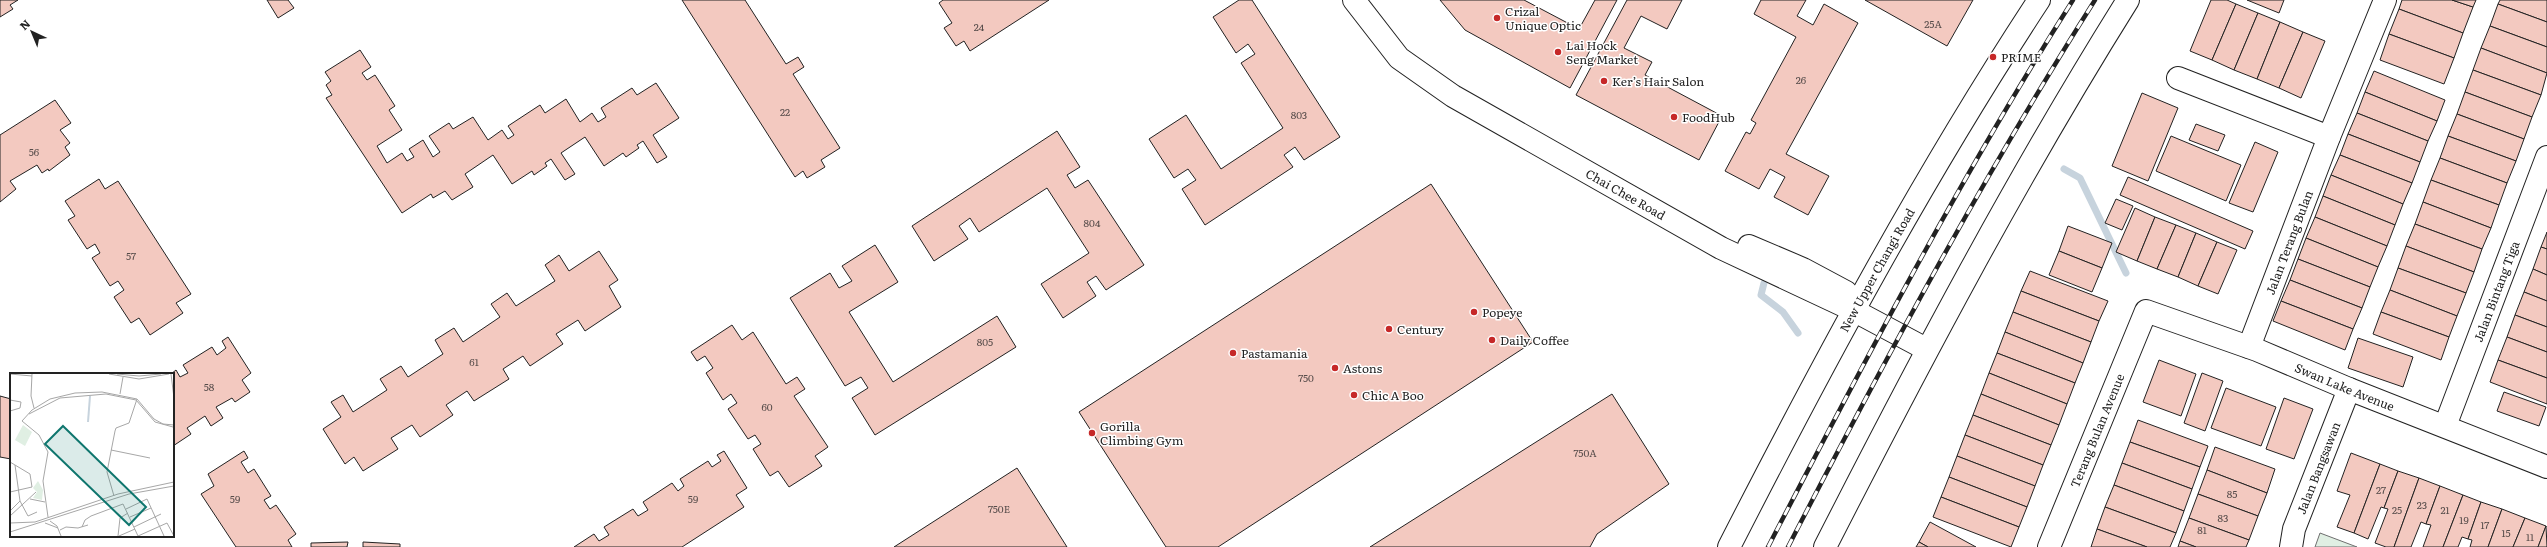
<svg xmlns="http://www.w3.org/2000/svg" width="2547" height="547" font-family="Literata,serif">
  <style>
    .green { fill: #e0efe3; stroke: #6f6f6f }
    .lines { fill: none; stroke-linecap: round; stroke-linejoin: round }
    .stream { stroke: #c7d3dd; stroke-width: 7 }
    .building { fill: #f3c9c0; stroke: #222 }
    .minor-casing { stroke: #222; stroke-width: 24 }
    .primary-casing { stroke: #222; stroke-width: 24 }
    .minor { stroke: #fff; stroke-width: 22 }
    .primary { stroke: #fff; stroke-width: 22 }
    .rail-casing { stroke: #222; stroke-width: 4.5 }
    .rail { stroke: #fff; stroke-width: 3; stroke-dasharray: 9; stroke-linecap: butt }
    .poi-dot { fill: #c62828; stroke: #fff; stroke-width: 1.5 }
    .labels { text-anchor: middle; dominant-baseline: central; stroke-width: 3; stroke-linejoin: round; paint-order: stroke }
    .number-label { font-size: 10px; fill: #564c4a }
    .poi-label { font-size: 12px; fill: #222; stroke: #fff; text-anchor: start }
    .street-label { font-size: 12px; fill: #222; stroke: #fff }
    .inset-river { fill: none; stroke: #c7d3dd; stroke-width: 2 }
    .inset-road { fill: none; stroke: #a7a7a7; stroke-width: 1 }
    .view { fill: #0f766e; fill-opacity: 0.15; stroke: #0f766e; stroke-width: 2 }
    .inset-edge { fill: none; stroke: #222; stroke-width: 2 }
  </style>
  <rect width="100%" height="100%" fill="#fff"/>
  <polygon class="green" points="2320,533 2357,547 2315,547"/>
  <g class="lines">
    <g class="stream">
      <polyline points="2064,169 2080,178 2126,273"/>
      <polyline points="1764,283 1761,295 1783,312 1798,333"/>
    </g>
  </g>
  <g class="building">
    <polygon points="0,0 18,0 10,5 13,9 0,17"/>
    <polygon points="267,0 288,0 294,8 278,18"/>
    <polygon points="682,0 745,0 786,64 798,57 804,67 793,74 840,148 821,160 825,167 807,178 803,171 795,177"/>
    <polygon points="943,0 1049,0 970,51 964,41 956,46 944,28 952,23 939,3"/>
    <polygon points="1239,0 1252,0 1340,137 1304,160 1295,147 1284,155 1293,167 1205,225 1182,189 1196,180 1188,169 1174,178 1149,139 1186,115 1221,169 1283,128 1241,63 1255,54 1248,44 1236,53 1213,17"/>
    <polygon points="1440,0 1524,0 1579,29 1595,0 1617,0 1570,88 1465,30"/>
    <polygon points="1627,0 1682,0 1667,29 1641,16 1624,48 1652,62 1645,75 1722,116 1699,160 1576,95"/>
    <polygon points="1761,0 1806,0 1797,16 1813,25 1824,4 1858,23 1786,154 1829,176 1808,215 1774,197 1785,177 1770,169 1759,189 1725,171 1746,132 1750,134 1756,123 1751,120 1796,37 1754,14"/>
    <polygon points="1865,0 1973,0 1947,46"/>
    <polygon points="2211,0 2227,0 2236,4 2212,60 2190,51"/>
    <polygon points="2247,0 2284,0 2279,13"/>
    <polygon points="2402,0 2452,0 2473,7 2463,33 2399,9"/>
    <polygon points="2452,0 2476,0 2473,7"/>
    <polygon points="2500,0 2547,0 2547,22 2498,4"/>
    <polygon points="2236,4 2258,13 2234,70 2212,60"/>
    <polygon points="2498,4 2547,22 2547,47 2490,26"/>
    <polygon points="2399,9 2463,33 2454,58 2389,34"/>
    <polygon points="2258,13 2280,22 2257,79 2234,70"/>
    <polygon points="2280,22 2303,32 2279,88 2257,79"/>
    <polygon points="2490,26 2547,47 2547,73 2481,48"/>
    <polygon points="2303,32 2325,41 2301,98 2279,88"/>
    <polygon points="2389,34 2454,58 2444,84 2380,60"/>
    <polygon points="2481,48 2547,73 2541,95 2473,70"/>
    <polygon points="360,50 371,67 362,73 367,80 375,75 395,106 389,110 402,130 377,146 387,163 402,153 407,161 414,157 409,149 423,140 433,157 440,152 429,136 449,123 453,129 473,117 488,140 502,130 508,139 514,135 508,126 540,105 545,113 566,99 580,122 592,113 598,122 606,117 601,108 632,88 637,95 656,83 679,118 653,135 667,157 657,163 643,141 637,145 639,148 626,157 623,153 604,166 585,137 561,153 575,174 565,180 551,159 545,163 547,166 534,175 532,171 512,184 493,155 465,174 473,187 452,200 445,191 433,198 431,194 402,213 326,98 332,95 326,85 331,81 325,72"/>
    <polygon points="2473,70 2541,95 2532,117 2465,92"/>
    <polygon points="2374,71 2445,100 2437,121 2365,92"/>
    <polygon points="2365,92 2437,121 2428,141 2357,113"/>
    <polygon points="2465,92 2532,117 2524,139 2457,114"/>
    <polygon points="2142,93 2178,108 2148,181 2112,166"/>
    <polygon points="55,100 71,123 60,130 70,143 65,147 70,155 49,171 48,169 42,173 37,165 10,181 16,189 0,202 0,135"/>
    <polygon points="2357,113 2428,141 2420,162 2348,134"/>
    <polygon points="2457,114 2524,139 2516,161 2448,136"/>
    <polygon points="2196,124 2225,135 2218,151 2189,140"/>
    <polygon points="1057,131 1080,167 1067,175 1075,188 1088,180 1144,265 1106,290 1096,276 1087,282 1096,296 1063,318 1041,284 1089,253 1047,188 979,232 970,218 959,226 968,239 934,261 912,226"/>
    <polygon points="2348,134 2420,162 2412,183 2340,155"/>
    <polygon points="2171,136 2241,165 2226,201 2156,171"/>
    <polygon points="2448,136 2516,161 2507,183 2440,158"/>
    <polygon points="2255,142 2278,152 2253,212 2229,203"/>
    <polygon points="2340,155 2412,183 2403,204 2331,175"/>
    <polygon points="2440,158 2507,183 2499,205 2431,180"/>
    <polygon points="2331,175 2403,204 2395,225 2323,196"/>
    <polygon points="2128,177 2253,231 2245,249 2120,195"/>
    <polygon points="99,179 105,189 118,181 191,294 176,303 183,313 150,335 139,318 131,323 114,297 124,290 118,281 110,286 92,258 100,253 95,244 87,249 68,220 75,216 65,201"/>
    <polygon points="2431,180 2499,205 2491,228 2423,202"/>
    <polygon points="1431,184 1533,342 1218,547 1166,547 1079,412"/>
    <polygon points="2323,196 2395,225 2387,246 2315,217"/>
    <polygon points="2116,199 2133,206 2122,230 2105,223"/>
    <polygon points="2423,202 2491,228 2482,249 2415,224"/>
    <polygon points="2135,208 2155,217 2137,261 2116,252"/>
    <polygon points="2155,217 2176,225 2157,269 2137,261"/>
    <polygon points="2315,217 2387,246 2378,267 2306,238"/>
    <polygon points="2415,224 2482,249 2474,272 2406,246"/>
    <polygon points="2176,225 2196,233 2178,277 2157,269"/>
    <polygon points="2068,226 2112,243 2102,268 2059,251"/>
    <polygon points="2547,232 2547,249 2541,247"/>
    <polygon points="2196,233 2217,242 2198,286 2178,277"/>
    <polygon points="2306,238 2378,267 2370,287 2298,259"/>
    <polygon points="2217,242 2237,250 2218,294 2198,286"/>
    <polygon points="875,245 898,282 849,312 893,382 997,316 1016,347 875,435 852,398 868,388 861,377 845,386 790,298 830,273 839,288 852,281 842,266"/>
    <polygon points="2406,246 2474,272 2466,293 2398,268"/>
    <polygon points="2541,247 2547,249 2547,275 2533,269"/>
    <polygon points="599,251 618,280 609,286 621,307 585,331 578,320 556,334 563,344 530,366 523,356 503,369 509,379 474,401 467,391 446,405 453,415 420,437 412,425 391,438 398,449 363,471 354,457 345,464 323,429 341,417 331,402 343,395 353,412 387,390 380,379 401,366 408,377 443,354 435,340 454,328 463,342 500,317 491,304 507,293 516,306 555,281 545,265 559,255 569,271"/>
    <polygon points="2059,251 2102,268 2092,292 2049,275"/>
    <polygon points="2298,259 2370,287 2362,308 2290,280"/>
    <polygon points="2398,268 2466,293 2457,316 2390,290"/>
    <polygon points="2533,269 2547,275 2547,301 2524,292"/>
    <polygon points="2030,271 2108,301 2099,321 2021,291"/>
    <polygon points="2290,280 2362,308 2353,329 2281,301"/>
    <polygon points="2390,290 2457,316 2449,337 2381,312"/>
    <polygon points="2021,291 2099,321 2091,342 2013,312"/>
    <polygon points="2524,292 2547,301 2547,327 2515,315"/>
    <polygon points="2281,301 2353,329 2345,350 2273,321"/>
    <polygon points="2013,312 2091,342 2083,363 2005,332"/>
    <polygon points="2381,312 2449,337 2441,360 2373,334"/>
    <polygon points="2515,315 2547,327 2547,352 2507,337"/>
    <polygon points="732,325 742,340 753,332 786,384 797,377 805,389 794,396 828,447 815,456 822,466 789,487 778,471 770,476 753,449 761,444 755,435 748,439 728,409 737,403 731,394 723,400 706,373 713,368 705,356 697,361 691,352"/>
    <polygon points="2005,332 2083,363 2075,383 1997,353"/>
    <polygon points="228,337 251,373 242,380 250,392 235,402 232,398 216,407 223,418 211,426 205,416 187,428 191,434 173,446 173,374 171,374 176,370 180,377 188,373 183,365 212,347 217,355 226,348 222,341"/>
    <polygon points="2507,337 2547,352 2547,378 2498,360"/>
    <polygon points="2358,338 2413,357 2403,387 2348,368"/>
    <polygon points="1997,353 2075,383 2067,404 1989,373"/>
    <polygon points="2159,360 2196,374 2181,416 2143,402"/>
    <polygon points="2498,360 2547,378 2547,404 2490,382"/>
    <polygon points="1989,373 2067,404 2059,425 1981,394"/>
    <polygon points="2202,373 2223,381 2205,431 2184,423"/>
    <polygon points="2226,388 2276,407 2261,446 2211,428"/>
    <polygon points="2504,392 2546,407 2539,426 2497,411"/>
    <polygon points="1612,394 1669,484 1597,534 1590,547 1370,547"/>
    <polygon points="1981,394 2059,425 2051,445 1973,415"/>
    <polygon points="0,396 11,399 11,459 0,457"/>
    <polygon points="2284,398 2313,409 2294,459 2266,449"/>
    <polygon points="1973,415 2051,445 2043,465 1965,435"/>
    <polygon points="2138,420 2208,446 2200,467 2130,442"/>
    <polygon points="1965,435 2043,465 2035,486 1957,456"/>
    <polygon points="2130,442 2200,467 2192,489 2122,463"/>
    <polygon points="2215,447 2275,469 2267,493 2207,470"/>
    <polygon points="244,451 248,458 241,462 248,473 254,469 271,496 264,500 270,509 276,505 296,534 288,540 292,547 236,547 201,494 214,486 208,474"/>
    <polygon points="724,451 747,488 736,495 744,507 682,547 574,547 594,534 599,541 609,535 604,527 633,509 638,516 648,510 643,502 672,483 678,491 684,486 680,479 708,461 712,467 721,461 717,455"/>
    <polygon points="2351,453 2380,464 2354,533 2337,527 2350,495 2337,491"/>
    <polygon points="1957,456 2035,486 2027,507 1949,477"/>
    <polygon points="2122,463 2192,489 2184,511 2114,485"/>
    <polygon points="2380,464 2398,471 2384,508 2381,507 2368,539 2354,533"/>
    <polygon points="1017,468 1067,547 894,547"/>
    <polygon points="2207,470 2267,493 2258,516 2198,494"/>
    <polygon points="2398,471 2419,478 2394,547 2386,547 2375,543 2388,509 2384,508"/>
    <polygon points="1949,477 2027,507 2019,527 1941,497"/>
    <polygon points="2419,478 2440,486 2426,524 2421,522 2411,547 2394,547"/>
    <polygon points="2114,485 2184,511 2176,533 2105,507"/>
    <polygon points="2440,486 2463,495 2443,547 2423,547 2431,525 2426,524"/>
    <polygon points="2198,494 2258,516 2249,540 2189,518"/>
    <polygon points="2463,495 2481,502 2468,539 2462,537 2458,547 2443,547"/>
    <polygon points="1941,497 2019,527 2011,547 1933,517"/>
    <polygon points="2481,502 2502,509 2488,547 2470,547 2472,540 2468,539"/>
    <polygon points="2105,507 2176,533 2170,547 2147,547 2097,529"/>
    <polygon points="2502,509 2525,518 2513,547 2488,547"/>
    <polygon points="2189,518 2249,540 2246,547 2196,547 2180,541"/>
    <polygon points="2525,518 2546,526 2538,547 2513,547"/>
    <polygon points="1930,522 1976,547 1928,547 1919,542"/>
    <polygon points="2546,526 2547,547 2538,547"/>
    <polygon points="2097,529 2147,547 2091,547"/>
    <polygon points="2180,541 2196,547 2178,547"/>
    <polygon points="348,542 347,547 311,547 311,543"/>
    <polygon points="363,542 400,544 400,547 363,547"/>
    <polygon points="1919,542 1928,547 1916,547"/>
  </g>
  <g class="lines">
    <g class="minor-casing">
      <g id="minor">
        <path id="s1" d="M 1354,0 L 1399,58 L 1453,96 L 1721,248 L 1853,310 L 1926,349"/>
        <polyline points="2178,78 2329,137"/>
        <polyline points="1749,246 1803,269 1846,292"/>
        <path id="s2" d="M 2249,347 L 2329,137 L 2385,0"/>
        <path id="s3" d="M 2445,426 L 2547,157"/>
        <path id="s4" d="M 2049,547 L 2146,311 L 2257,350 L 2349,389 L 2547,467"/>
        <path id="s5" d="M 2291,547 L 2294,529 L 2349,389"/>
      </g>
    </g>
    <g class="primary-casing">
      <g id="primary">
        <path id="s6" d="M 1729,547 C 1824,361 1924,175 2039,0"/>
        <path d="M 1825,547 C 1920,361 2017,177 2128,0"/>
      </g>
    </g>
    <use href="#minor" class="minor"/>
    <use href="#primary" class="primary"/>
    <g class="rail-casing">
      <g id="rail">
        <path d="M 1768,547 C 1864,362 1961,176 2073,0"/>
        <path d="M 1788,547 C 1884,361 1983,177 2095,0"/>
      </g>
    </g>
    <use href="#rail" class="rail"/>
  </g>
  <g class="poi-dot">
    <circle cx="1497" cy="18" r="4"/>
    <circle cx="1558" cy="52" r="4"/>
    <circle cx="1993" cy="57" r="4"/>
    <circle cx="1604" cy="81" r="4"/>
    <circle cx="1674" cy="117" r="4"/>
    <circle cx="1474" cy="312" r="4"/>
    <circle cx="1389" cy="329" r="4"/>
    <circle cx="1492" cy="340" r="4"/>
    <circle cx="1233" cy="353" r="4"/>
    <circle cx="1335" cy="368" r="4"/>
    <circle cx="1354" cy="395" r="4"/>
    <circle cx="1092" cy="433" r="4"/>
  </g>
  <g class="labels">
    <g class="number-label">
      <text x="1933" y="23">25A</text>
      <text x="979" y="26">24</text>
      <text x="1801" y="79">26</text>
      <text x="785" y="111">22</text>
      <text x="1299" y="114">803</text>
      <text x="34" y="151">56</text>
      <text x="1092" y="222">804</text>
      <text x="131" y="255">57</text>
      <text x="985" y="341">805</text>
      <text x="474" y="361">61</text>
      <text x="1306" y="377">750</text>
      <text x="209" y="386">58</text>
      <text x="767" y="406">60</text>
      <text x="1585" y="452">750A</text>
      <text x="2381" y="489">27</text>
      <text x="2232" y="493">85</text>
      <text x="235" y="498">59</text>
      <text x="693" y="498">59</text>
      <text x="2422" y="504">23</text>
      <text x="999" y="508">750E</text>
      <text x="2397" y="509">25</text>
      <text x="2445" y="509">21</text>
      <text x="2223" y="517">83</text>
      <text x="2464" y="519">19</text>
      <text x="2485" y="524">17</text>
      <text x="2202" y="529">81</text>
      <text x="2506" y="532">15</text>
      <text x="2530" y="536">11</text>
    </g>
    <g class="poi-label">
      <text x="1505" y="11">Crizal<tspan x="1505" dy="14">Unique Optic</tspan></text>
      <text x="1566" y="45">Lai Hock<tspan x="1566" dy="14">Seng Market</tspan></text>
      <text x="2001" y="57">PRIME</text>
      <text x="1612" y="81">Ker’s Hair Salon</text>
      <text x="1682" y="117">FoodHub</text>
      <text x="1482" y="312">Popeye</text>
      <text x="1397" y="329">Century</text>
      <text x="1500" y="340">Daily Coffee</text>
      <text x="1241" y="353">Pastamania</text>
      <text x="1343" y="368">Astons</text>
      <text x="1362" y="395">Chic A Boo</text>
      <text x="1100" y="426">Gorilla<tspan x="1100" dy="14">Climbing Gym</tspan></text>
    </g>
    <g class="street-label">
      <text stroke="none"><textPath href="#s1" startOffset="338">Chai Chee Road</textPath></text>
      <text stroke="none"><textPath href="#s2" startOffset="112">Jalan Terang Bulan</textPath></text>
      <text stroke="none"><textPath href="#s6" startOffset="314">New Upper Changi Road</textPath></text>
      <text stroke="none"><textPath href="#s3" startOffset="144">Jalan Bintang Tiga</textPath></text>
      <text stroke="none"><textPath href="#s4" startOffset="468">Swan Lake Avenue</textPath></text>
      <text stroke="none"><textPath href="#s4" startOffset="126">Terang Bulan Avenue</textPath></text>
      <text stroke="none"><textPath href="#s5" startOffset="84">Jalan Bangsawan</textPath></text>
    </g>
  </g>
  <g transform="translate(10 373)">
    <rect width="164" height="164" fill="#fff"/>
    <path d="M 13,52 L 22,59 L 15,73 L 5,67 ZM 28,108 L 33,117 L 32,127 L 23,125 L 27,119 L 23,115 Z" fill="#e0efe3"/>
    <path class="inset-river" d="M 78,49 L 80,23"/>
    <path class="inset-road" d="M 0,1 L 22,3M 22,1 L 21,23 L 24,35M 99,1 L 129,6 L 159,1M 107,1 L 129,3 L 151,1M 161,1 L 164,25M 110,21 L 113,4M 0,27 L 11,29 L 10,35 L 0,38M 19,41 L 50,25 L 96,21 L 126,27 L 145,49 L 163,54M 12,48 L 22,37 L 40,26 L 65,20 L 92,19 L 127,26 L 144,46 L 153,51 L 164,52M 12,48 L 29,62 L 38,79 L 33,108 L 38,144M 101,77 L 140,85M 0,89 L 20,101 L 22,114 L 0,119M 5,92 L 10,128 L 18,143 L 27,139M 104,123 L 97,99 L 105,58 L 106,55 L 119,50 L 127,26M 20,126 L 35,129M 116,136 L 137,126 L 154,163M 0,138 L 10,128M 0,143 L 26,119M 120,144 L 141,135M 40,148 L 47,153 L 51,163M 0,150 L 25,149 L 108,121 L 164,109M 35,150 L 48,155M 72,154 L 75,147 L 81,143 L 113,131 L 128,163M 124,154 L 151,141M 50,157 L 56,154 L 68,155 L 78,152M 0,159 L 119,121 L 164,113M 108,163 L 110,145 L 118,140M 109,163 L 125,156M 128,163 L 157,150 L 164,163"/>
    <path class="view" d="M 53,53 L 136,134 L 119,152 L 35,71 Z"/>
    <rect width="164" height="164" class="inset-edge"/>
  </g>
  <g transform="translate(32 32) rotate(316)" stroke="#ffffff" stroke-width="3" paint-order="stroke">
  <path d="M0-3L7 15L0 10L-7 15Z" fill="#222222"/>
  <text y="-6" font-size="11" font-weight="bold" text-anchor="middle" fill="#222222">N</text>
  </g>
</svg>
